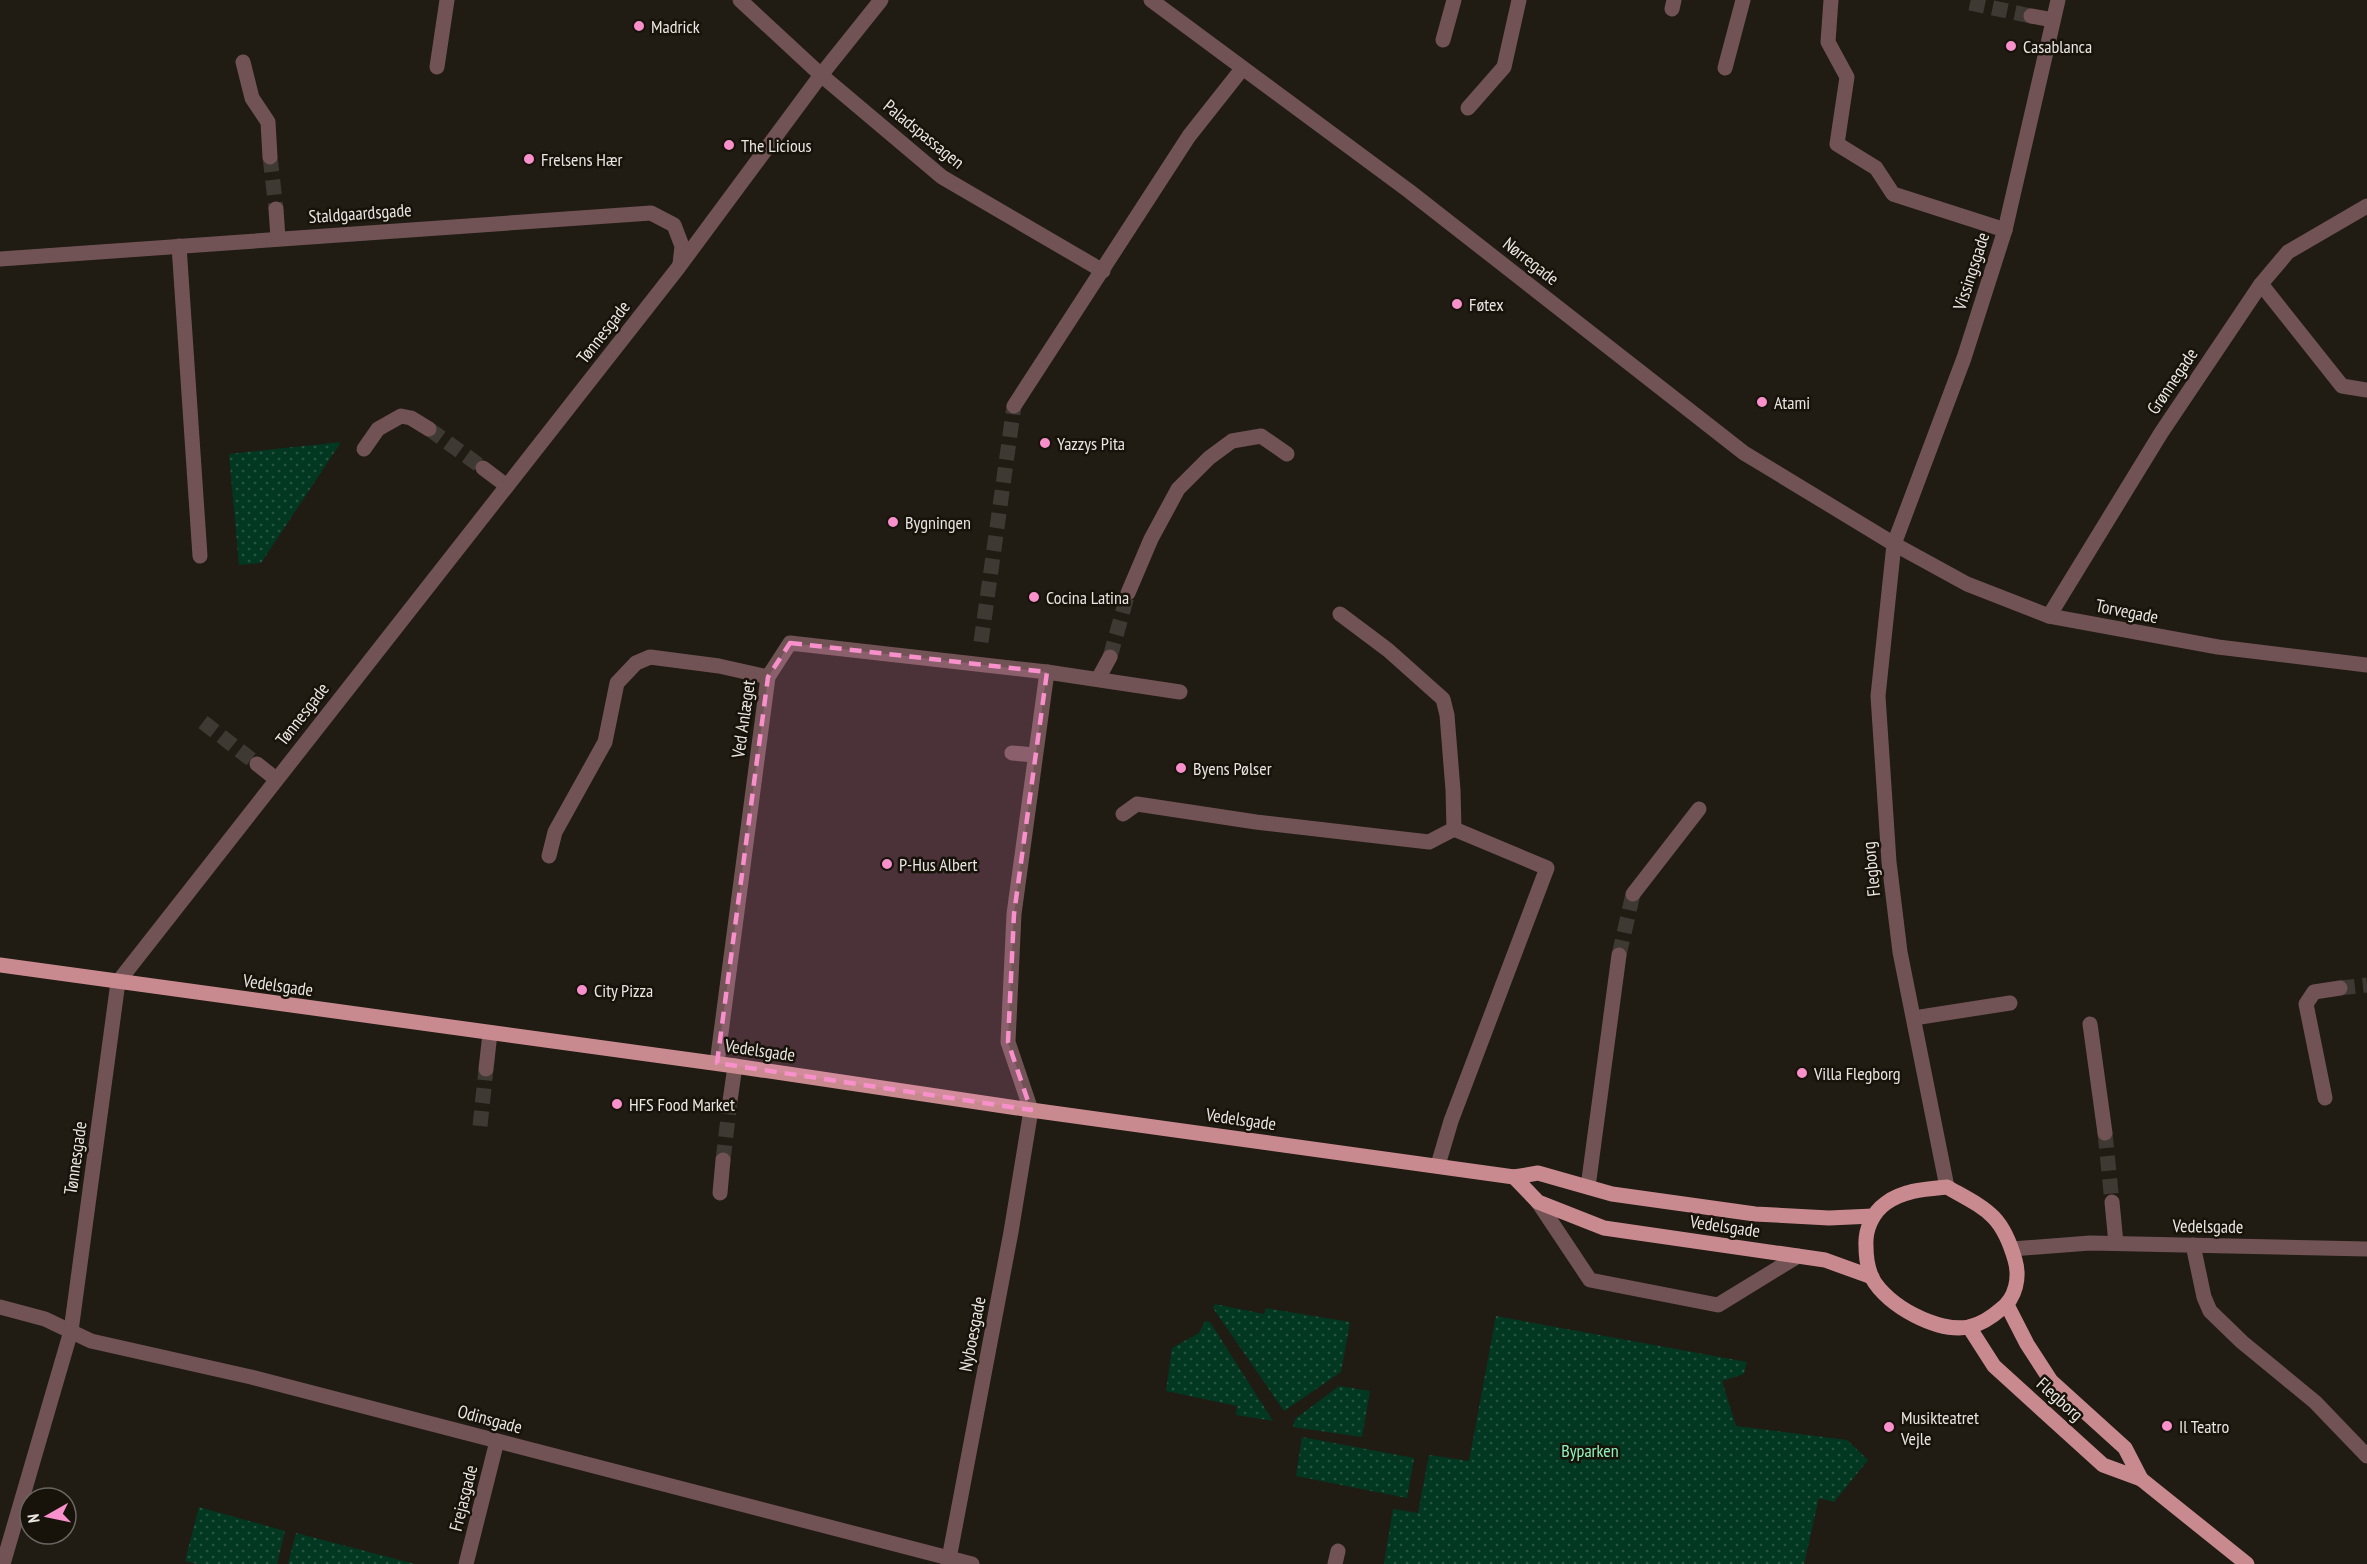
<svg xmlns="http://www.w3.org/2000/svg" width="2367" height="1564" font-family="'PT Sans Narrow',sans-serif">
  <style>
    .grass { fill: url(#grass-dots) }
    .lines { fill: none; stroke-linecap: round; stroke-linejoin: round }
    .minor-tunnel { stroke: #3e3932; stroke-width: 15; stroke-dasharray: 15 8; stroke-linecap: butt }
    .minor { stroke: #715355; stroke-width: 15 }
    .major { stroke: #c98a8f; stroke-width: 15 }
    .marked { fill: #f890cb; fill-opacity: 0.2; stroke: #f890cb; stroke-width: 4.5; stroke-dasharray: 12 8; stroke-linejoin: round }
    .poi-dot { fill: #f890cb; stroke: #17120a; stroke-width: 2 }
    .labels { text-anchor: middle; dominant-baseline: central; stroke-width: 5; stroke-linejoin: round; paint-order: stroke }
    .poi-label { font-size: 18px; fill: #e9e5e0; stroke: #17120a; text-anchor: start }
    .street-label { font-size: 18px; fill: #e9e5e0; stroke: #17120a }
    .park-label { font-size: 18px; fill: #8ff3bd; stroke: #17120a }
  </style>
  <defs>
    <pattern id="grass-dots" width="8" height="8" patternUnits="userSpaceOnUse" patternTransform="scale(1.5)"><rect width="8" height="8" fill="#023821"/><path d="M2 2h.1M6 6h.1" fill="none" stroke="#275541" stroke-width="1.8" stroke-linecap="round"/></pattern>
  </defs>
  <rect width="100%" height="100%" fill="#201b13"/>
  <g class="grass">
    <polygon points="341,442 261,563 239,565 229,454"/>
    <polygon points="1215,1304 1264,1314 1266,1308 1350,1322 1341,1372 1284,1411 1213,1308"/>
    <polygon points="1496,1316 1747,1362 1744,1374 1722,1381 1736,1426 1847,1440 1868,1460 1834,1502 1819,1498 1804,1564 1384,1564 1393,1509 1418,1513 1429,1455 1469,1461"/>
    <polygon points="1205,1321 1210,1322 1273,1421 1236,1415 1237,1406 1166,1391 1172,1348 1199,1333"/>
    <polygon points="1339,1386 1370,1391 1362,1437 1293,1427 1295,1419"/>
    <polygon points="1302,1437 1414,1458 1407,1498 1296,1476"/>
    <polygon points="199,1507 285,1531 277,1564 197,1564 185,1561"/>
    <polygon points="296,1533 415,1564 288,1564"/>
  </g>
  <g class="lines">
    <g class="minor-tunnel">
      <polyline points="1970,3 2031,16"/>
      <polyline points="270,157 276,209"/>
      <polyline points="429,429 483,468"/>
      <polyline points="981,642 1014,406"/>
      <polyline points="1110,657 1128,593"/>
      <polyline points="203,722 257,764"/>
      <polyline points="1619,955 1633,894"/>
      <polyline points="2340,988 2367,985"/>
      <polyline points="480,1126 486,1069"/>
      <polyline points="2105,1133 2112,1202"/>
      <polyline points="723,1160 730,1101"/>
    </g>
    <g class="minor">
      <polyline points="740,0 821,75 942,177 1103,271"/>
      <polyline points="1151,0 1409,191 1744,453 1894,544 1967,584 2049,616 2218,647 2367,665"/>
      <polyline points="1831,0 1828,42 1847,77 1837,144 1876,168 1893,194 2005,230"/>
      <polyline points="1672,9 1674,0"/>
      <polyline points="2031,16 2053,20"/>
      <polyline points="1443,40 1454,0"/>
      <polyline points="243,62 252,98 268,122 270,157"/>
      <polyline points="437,67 447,0"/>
      <polyline points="1725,68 1743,0"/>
      <polyline points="1468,108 1504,67 1519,0"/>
      <polyline points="276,209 278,238"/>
      <polyline points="179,246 200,556"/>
      <polyline points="0,259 651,213 674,225 682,246 680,264"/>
      <polyline points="2261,284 2342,386 2367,390"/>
      <polyline points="1014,406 1189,136 1242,69"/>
      <polyline points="364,449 378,429 401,416 411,418 429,429"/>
      <polyline points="483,468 507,486"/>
      <polyline points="1128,593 1151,539 1178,489 1209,458 1232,441 1261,436 1287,454"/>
      <polyline points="1340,614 1388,650 1443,699 1447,715 1453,790 1454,829 1547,868 1451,1121 1438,1165"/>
      <polyline points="2049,616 2161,433 2261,284 2288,252 2367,206"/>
      <polyline points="1098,679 1110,657"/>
      <polyline points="1012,753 1035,755"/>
      <polyline points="257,764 276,779"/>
      <polyline points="1123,814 1137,804 1256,822 1429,842 1454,829"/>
      <polyline points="549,856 555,832 605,742 617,683 636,663 650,657 719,666 768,677"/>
      <polyline points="1633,894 1699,809"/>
      <polyline points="1914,1018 2010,1003"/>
      <polyline points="2090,1024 2105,1133"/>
      <polyline points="717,1063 768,677 790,643 1047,672"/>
      <polyline points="486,1069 490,1033"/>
      <polyline points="2325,1098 2306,1004 2314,992 2340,988"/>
      <polyline points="730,1101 735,1066"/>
      <polyline points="1588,1187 1619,955"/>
      <polyline points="1947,1187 1900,952 1889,862 1878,696 1894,544 1964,358 2005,230 2058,0"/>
      <polyline points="720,1193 723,1160"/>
      <polyline points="1538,1202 1590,1280 1718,1305 1798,1256"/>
      <polyline points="2112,1202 2116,1243"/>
      <polyline points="2193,1245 2204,1297 2210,1311 2242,1342 2315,1402 2367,1456"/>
      <polyline points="2012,1249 2090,1243 2367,1249"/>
      <polyline points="0,1307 45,1319 91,1341 251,1377 972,1564"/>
      <polyline points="3,1564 71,1331 118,982 678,268 821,75 881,0"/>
      <polyline points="466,1564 497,1441"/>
      <polyline points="948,1564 1011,1232 1031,1110 1008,1042 1014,914 1047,672 1180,692"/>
      <polyline points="1335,1564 1338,1551"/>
    </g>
    <g class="major">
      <polyline points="0,965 735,1066 1031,1110 1514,1177 1538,1173 1612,1194 1755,1214 1829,1218 1873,1216"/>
      <polyline points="1514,1177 1538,1202 1604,1228 1825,1260 1872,1277"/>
      <path d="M 1947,1187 C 1986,1209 2002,1214 2015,1260 C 2020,1277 2016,1298 2001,1309 C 1992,1317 1981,1324 1969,1327 C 1938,1333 1887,1306 1872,1278 C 1868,1269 1866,1256 1866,1246 C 1865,1230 1872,1213 1886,1203 C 1904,1190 1926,1189 1947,1187 Z"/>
      <polyline points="2007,1305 2027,1344 2051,1381 2125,1448 2141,1479"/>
      <polyline points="1969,1327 1994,1366 2103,1465 2141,1479 2247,1564"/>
    </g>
  </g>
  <path class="marked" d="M 790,643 L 1047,672 L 1014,914 L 1008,1042 L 1031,1110 L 717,1063 L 768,677 Z"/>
  <g class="poi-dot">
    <circle cx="639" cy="26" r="6"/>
    <circle cx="2011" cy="46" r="6"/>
    <circle cx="729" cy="145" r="6"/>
    <circle cx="529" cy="159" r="6"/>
    <circle cx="1457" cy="304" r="6"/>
    <circle cx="1762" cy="402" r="6"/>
    <circle cx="1045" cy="443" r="6"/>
    <circle cx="893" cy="522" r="6"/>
    <circle cx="1034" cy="597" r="6"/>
    <circle cx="1181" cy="768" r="6"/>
    <circle cx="887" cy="864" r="6"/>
    <circle cx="582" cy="990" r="6"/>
    <circle cx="1802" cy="1073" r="6"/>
    <circle cx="617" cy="1104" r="6"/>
    <circle cx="2167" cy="1426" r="6"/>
    <circle cx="1889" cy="1427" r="6"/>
  </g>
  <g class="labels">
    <g class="poi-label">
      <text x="651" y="26">Madrick</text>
      <text x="2023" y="46">Casablanca</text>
      <text x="741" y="145">The Licious</text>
      <text x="541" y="159">Frelsens Hær</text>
      <text x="1469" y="304">Føtex</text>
      <text x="1774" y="402">Atami</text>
      <text x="1057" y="443">Yazzys Pita</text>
      <text x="905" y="522">Bygningen</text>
      <text x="1046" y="597">Cocina Latina</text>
      <text x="1193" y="768">Byens Pølser</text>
      <text x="899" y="864">P-Hus Albert</text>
      <text x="594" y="990">City Pizza</text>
      <text x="1814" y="1073">Villa Flegborg</text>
      <text x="629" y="1104">HFS Food Market</text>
      <text x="1901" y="1417">Musikteatret<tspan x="1901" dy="21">Vejle</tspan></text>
      <text x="2179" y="1426">Il Teatro</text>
    </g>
    <g class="street-label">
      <text transform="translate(924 134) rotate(39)">Paladspassagen</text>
      <text transform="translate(360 213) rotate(-4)">Staldgaardsgade</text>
      <text transform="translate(1531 261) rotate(38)">Nørregade</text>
      <text transform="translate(1971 271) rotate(-72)">Vissingsgade</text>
      <text transform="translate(603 332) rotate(-52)">Tønnesgade</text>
      <text transform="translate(2172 381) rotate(-56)">Grønnegade</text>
      <text transform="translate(2127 611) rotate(11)">Torvegade</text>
      <text transform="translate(302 714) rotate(-52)">Tønnesgade</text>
      <text transform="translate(743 719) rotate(-82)">Ved Anlæget</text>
      <text transform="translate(1871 869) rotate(-96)">Flegborg</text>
      <text transform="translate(278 985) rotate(8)">Vedelsgade</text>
      <text transform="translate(760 1050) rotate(8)">Vedelsgade</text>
      <text transform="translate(1241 1119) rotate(8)">Vedelsgade</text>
      <text transform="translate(75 1158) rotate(-82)">Tønnesgade</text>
      <text transform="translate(1725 1226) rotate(8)">Vedelsgade</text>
      <text transform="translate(2208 1226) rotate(1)">Vedelsgade</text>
      <text transform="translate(972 1334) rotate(-79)">Nyboesgade</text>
      <text transform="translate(2060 1399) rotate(42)">Flegborg</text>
      <text transform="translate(490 1419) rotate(15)">Odinsgade</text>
      <text transform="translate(463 1498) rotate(-76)">Frejasgade</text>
    </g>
    <g class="park-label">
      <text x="1590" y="1450">Byparken</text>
    </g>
  </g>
  <g transform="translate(48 1516) rotate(261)"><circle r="28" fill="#17120a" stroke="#6b6660" stroke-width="1.5"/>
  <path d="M0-4.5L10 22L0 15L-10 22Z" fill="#f890cb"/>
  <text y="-9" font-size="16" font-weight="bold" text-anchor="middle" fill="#e9e5e0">N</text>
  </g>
</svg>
